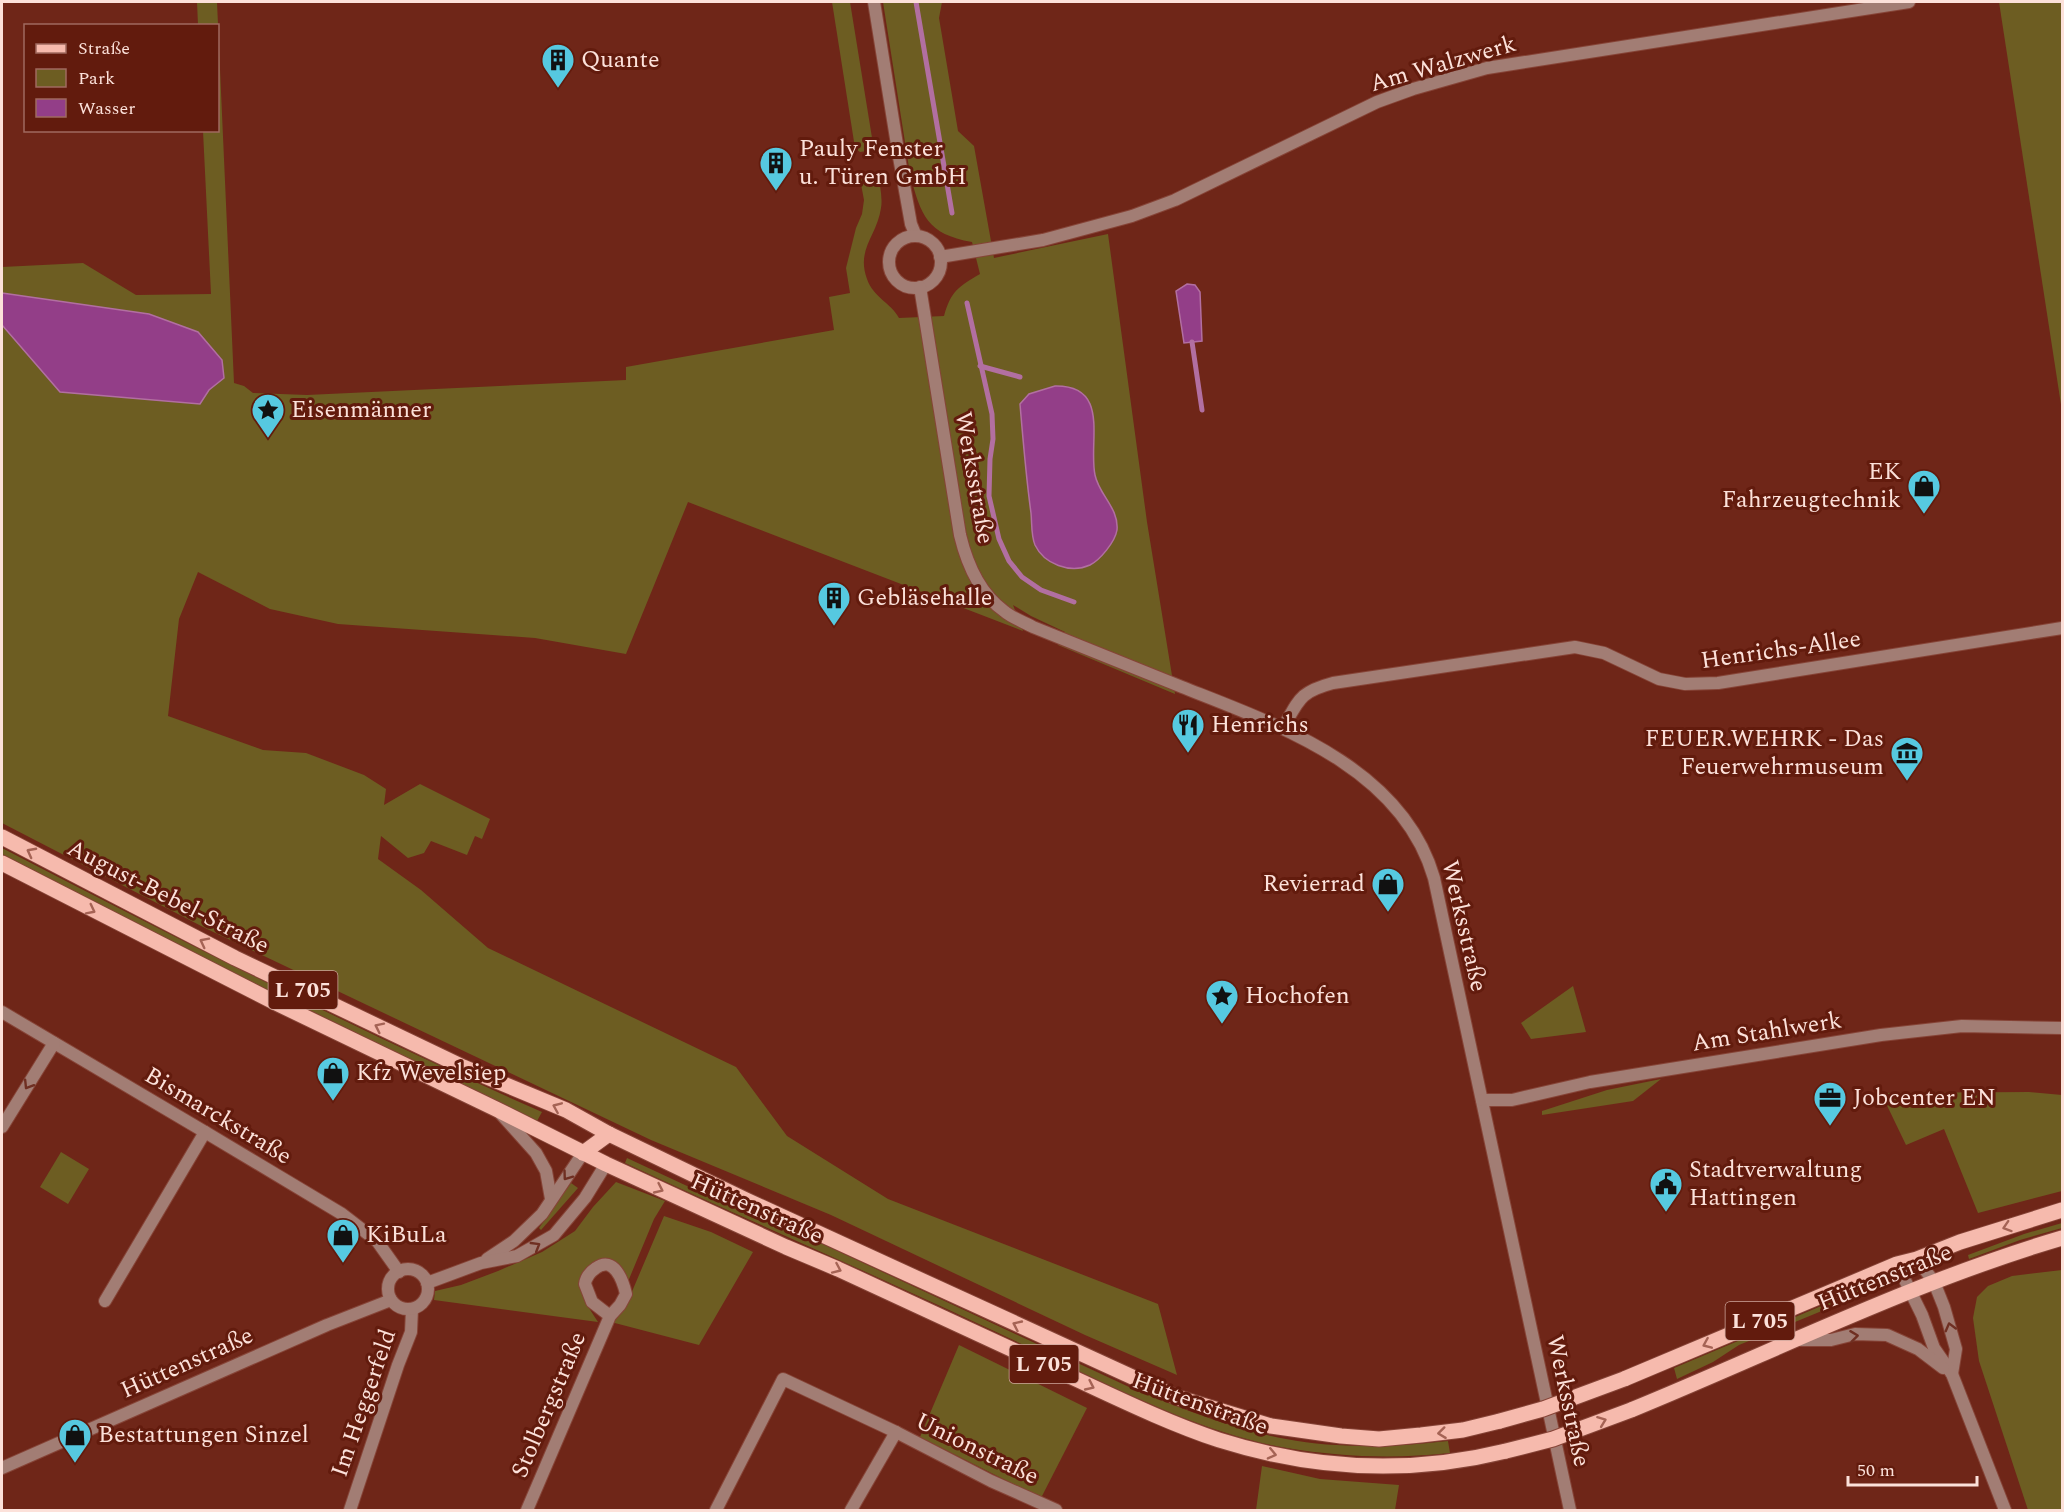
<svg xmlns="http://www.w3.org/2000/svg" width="2064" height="1512" font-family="Spectral,serif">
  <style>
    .green { fill: #6d5d22 }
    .water { fill: #933e88; stroke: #b26fa1; stroke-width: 1.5 }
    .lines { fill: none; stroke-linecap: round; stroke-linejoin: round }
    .stream { stroke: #b26fa1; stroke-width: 5 }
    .minor-casing { stroke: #864437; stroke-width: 14 }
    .tertiary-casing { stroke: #864437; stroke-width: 14 }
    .primary-casing { stroke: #864437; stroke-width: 17 }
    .minor { stroke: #a27d74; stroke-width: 12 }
    .tertiary { stroke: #a27d74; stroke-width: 12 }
    .primary { stroke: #f6baad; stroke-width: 15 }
    .primary-bridge-casing { stroke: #864437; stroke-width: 17; stroke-linecap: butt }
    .primary-bridge { stroke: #f6baad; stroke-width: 15 }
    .oneway { stroke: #a56355 }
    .oneway2 { stroke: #6f2f22 }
    .labels { text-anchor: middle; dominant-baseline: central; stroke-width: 6; stroke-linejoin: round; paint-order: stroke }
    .shield { fill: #621b0d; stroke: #cea69c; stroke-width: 1.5 }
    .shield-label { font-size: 22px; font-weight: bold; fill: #fce1da }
    .poi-label { font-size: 24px; fill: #fce1da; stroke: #621b0d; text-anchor: start }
    .street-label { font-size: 24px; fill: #fce1da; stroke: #621b0d }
  </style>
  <rect width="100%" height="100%" fill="#6f2618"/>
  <g class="green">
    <path d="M 197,2 L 217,2 L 234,383 L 244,386 L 253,393 L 307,395 L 626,380 L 626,367 L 834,330 L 829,297 L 850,293 L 846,268 L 856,228 L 862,214 L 864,200 L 860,179 L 864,174 L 878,171 C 879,183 883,197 881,208 C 877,236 856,249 867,279 C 873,297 891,303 899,318 L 944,316 C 951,291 958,287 980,274 L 972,242 C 927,234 921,216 910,174 L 883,2 L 942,2 L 939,18 L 958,131 L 974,146 L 994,258 L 1108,234 L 1147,522 L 1175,694 L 1058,645 L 1065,632 L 1031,616 L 1013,605 L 1023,631 L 688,502 L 626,654 L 535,638 L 338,624 L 270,609 L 198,572 L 179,619 L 168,716 L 263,750 L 306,753 L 364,775 L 386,789 L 384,805 L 420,784 L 490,819 L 482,839 L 475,836 L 467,855 L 431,841 L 424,853 L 408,858 L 381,836 L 378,859 L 421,890 L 488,948 L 736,1067 L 787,1136 L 888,1199 L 1158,1304 L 1177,1375 L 1085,1335 L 831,1215 L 651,1140 L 207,929 L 2,823 L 2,267 L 83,263 L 136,295 L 211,294 L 203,131 L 218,130 L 218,26 L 198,25 Z"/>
    <polygon points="832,2 850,2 874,150 860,152 855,148"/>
    <polygon points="1999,2 2062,2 2062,411"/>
    <path d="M 2,848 C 180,940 358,1031 542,1112 L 537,1121 L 221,967 L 2,854 Z"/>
    <polygon points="1573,986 1586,1032 1531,1039 1521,1023"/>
    <polygon points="1661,1079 1633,1101 1542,1115 1542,1111 1607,1090"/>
    <polygon points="2029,1092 2062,1095 2062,1191 1978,1213 1944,1129 1906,1145 1881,1093"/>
    <polygon points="61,1152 89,1169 68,1204 40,1187"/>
    <path d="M 627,1158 L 715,1199 L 801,1234 L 1129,1387 C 1180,1408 1232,1429 1286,1439 C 1339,1449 1395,1447 1448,1441 L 1450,1453 C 1395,1459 1341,1457 1287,1448 C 1217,1436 1151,1405 1087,1375 C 1034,1350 980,1324 927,1300 C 826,1253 725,1210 625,1163 Z"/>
    <path d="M 616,1182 L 665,1201 L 654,1219 L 627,1284 L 621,1266 L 608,1259 C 566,1272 579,1293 598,1322 L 434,1300 L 435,1291 L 461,1285 L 498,1271 L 542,1252 L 575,1231 L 593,1207 Z"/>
    <polygon points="571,1183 578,1188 541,1230 539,1228"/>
    <polygon points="664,1216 711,1232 753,1252 699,1345 611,1322 628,1301"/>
    <polygon points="2062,1223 2062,1228 2020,1240 1969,1259 1968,1255 2024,1234"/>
    <polygon points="2062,1270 2062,1510 2028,1510 1979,1361 1973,1318 1977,1297 1988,1286 2012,1276"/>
    <polygon points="1878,1282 1880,1287 1739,1345 1713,1362 1677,1379 1674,1368"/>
    <polygon points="959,1345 1087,1408 1041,1498 920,1437"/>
    <polygon points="1262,1466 1320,1479 1399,1485 1395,1510 1256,1510"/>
  </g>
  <g class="water">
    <polygon points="1187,284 1195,285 1200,292 1202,341 1184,343 1176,291"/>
    <polygon points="2,293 149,314 198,332 222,360 224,378 209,390 200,404 60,392 2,325"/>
    <path d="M 1055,386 C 1111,385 1088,442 1095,475 C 1099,495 1119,508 1117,530 C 1115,542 1100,560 1090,565 C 1070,574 1044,564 1035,545 C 1031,536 1032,523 1031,513 C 1026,477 1023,440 1020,404 L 1029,394 Z"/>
  </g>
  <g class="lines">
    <g class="stream">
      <polyline points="916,2 952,213"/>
      <polyline points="967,303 992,414 993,439 990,459 989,496 999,539 1009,561 1022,577 1041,590 1074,602"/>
      <polyline points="1192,342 1202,410"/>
      <polyline points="980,366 1020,377"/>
    </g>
    <g class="minor-casing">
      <g id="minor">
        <polyline points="874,2 899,157 911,224 916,236"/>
        <circle cx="915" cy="262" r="26"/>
        <polyline points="940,257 1043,240 1132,216 1175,200 1377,102 1413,89 1487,68 1909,2"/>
        <path d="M 920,287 L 960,535 C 967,564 979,593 1004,611 C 1012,618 1024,622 1033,627 C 1082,647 1132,667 1182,687 C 1278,725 1402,767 1434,878 L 1570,1510"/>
        <path d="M 1283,728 C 1299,700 1299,692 1333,683 L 1575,647 L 1604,653 L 1659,679 L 1685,684 L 1718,683 L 2062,628"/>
        <polyline points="2,1012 205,1132 342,1214 377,1241 399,1272"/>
        <polyline points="1482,1100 1512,1100 1590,1082 1881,1035 1962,1026 2062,1028"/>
        <polyline points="2,1127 54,1043"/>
        <polyline points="105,1301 205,1132"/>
        <polyline points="350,1510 398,1365 411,1332 412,1309"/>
        <path d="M 527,1510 L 610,1316 L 620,1305 L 626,1294 C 623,1281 614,1255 596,1268 C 590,1272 586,1277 585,1284 L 592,1302 L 610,1316"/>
        <polyline points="716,1510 783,1379 896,1432 991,1481 1056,1510"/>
        <polyline points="851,1510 896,1432"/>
      </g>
    </g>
    <g class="tertiary-casing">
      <g id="tertiary">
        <polyline points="501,1114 536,1153 546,1171 551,1199"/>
        <polyline points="487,1259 514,1241 542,1214 583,1153"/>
        <polyline points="1917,1259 1934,1282 1944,1307 1956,1349 1952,1374"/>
        <polyline points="1897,1264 1922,1315 1934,1348 1952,1374 2005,1510"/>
        <circle cx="408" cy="1289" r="20"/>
        <polyline points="427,1283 481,1263 517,1256 554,1235 585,1198 606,1164"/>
        <polyline points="1800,1340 1831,1340 1855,1334 1887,1335 1918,1349 1943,1368"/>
        <polyline points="2,1468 327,1325 391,1300"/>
      </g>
    </g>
    <g class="primary-casing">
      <g id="primary">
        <polyline points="2,837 235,958 463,1067 566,1110 609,1134 746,1200 1176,1397 1271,1426 1341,1436 1379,1439 1421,1435 1463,1430 1500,1421"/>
        <path d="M 2,863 L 276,1003 L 496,1109 L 606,1164 L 786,1247 L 838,1269 C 909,1302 981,1335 1052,1368 C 1107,1393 1162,1421 1219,1440 C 1314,1470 1409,1475 1506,1451"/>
        <polyline points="583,1153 609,1134"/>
        <polyline points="1624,1379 1897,1264 1917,1259 1960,1242 2062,1210"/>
        <path d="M 1631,1410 C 1775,1351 1913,1282 2062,1238"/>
      </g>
    </g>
    <use href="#minor" class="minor"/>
    <use href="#tertiary" class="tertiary"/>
    <use href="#primary" class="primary"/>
    <g class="primary-bridge-casing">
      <g id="primary-bridge">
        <polyline points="1500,1421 1543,1409 1624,1379"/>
        <polyline points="1506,1451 1553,1439 1631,1410"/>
      </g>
    </g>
    <use href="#primary-bridge" class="primary-bridge"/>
  </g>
  <defs><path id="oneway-chevron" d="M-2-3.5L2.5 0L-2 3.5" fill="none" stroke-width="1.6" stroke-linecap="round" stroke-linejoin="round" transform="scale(1.5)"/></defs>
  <g class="oneway">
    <use href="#oneway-chevron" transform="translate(31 852) rotate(-152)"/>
    <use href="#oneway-chevron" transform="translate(91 910) rotate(27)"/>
    <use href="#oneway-chevron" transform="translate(204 942) rotate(-153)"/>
    <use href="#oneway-chevron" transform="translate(379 1027) rotate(-154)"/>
    <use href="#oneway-chevron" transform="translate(557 1107) rotate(-157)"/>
    <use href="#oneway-chevron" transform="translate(659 1189) rotate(25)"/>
    <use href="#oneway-chevron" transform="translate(2007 1227) rotate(162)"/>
    <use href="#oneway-chevron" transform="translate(837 1269) rotate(24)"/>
    <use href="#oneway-chevron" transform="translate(1017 1325) rotate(-155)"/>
    <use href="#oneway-chevron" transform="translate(1707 1344) rotate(157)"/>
    <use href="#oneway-chevron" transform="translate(1090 1386) rotate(25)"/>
    <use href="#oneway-chevron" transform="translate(1602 1421) rotate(-21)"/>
    <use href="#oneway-chevron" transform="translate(1442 1433) rotate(173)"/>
    <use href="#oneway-chevron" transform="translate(1272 1454) rotate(13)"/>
  </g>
  <g class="oneway2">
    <use href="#oneway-chevron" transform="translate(28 1085) rotate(122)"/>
    <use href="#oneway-chevron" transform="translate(567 1176) rotate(126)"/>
    <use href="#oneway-chevron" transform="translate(536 1246) rotate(-31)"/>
    <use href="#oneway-chevron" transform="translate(1950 1327) rotate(-105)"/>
    <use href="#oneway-chevron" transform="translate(1854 1336) rotate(-7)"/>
  </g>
  <defs>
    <g id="building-pin" transform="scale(1.725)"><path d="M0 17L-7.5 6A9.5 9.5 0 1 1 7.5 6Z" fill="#56c9e0" stroke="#621b0d"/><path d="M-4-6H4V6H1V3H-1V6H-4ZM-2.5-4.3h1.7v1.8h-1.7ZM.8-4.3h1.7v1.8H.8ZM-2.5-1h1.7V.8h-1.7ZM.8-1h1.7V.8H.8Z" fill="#111"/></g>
    <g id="sight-pin" transform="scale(1.725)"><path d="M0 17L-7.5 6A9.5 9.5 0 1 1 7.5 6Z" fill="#56c9e0" stroke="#621b0d"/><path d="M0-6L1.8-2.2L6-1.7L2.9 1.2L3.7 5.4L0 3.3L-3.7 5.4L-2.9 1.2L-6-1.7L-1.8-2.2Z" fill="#111"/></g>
    <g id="shop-pin" transform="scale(1.725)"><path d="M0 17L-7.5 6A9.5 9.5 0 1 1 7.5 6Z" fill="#56c9e0" stroke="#621b0d"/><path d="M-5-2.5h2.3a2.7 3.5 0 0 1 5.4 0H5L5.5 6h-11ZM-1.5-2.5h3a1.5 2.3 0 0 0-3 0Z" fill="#111"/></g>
    <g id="restaurant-pin" transform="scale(1.725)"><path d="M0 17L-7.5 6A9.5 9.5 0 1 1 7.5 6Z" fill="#56c9e0" stroke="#621b0d"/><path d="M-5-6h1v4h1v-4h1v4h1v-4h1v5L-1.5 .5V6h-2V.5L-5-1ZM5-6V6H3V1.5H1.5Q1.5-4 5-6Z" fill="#111"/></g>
    <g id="museum-pin" transform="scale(1.725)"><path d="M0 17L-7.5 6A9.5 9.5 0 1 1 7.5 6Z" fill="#56c9e0" stroke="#621b0d"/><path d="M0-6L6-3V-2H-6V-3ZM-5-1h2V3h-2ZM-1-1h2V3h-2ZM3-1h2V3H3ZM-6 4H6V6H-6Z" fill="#111"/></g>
    <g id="office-pin" transform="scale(1.725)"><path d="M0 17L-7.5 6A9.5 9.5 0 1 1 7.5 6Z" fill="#56c9e0" stroke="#621b0d"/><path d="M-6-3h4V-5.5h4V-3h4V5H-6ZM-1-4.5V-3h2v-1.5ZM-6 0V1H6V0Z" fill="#111"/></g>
    <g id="civic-pin" transform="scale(1.725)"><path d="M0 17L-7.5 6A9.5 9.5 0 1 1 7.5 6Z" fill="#56c9e0" stroke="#621b0d"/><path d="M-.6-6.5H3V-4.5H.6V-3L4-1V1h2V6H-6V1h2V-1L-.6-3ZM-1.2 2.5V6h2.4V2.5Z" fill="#111"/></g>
  </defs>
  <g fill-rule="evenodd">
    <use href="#building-pin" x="558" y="60"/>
    <use href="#building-pin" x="776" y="163"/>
    <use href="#sight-pin" x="268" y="410"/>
    <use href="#shop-pin" x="1924" y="486"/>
    <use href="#building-pin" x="834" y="598"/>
    <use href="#restaurant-pin" x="1188" y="725"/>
    <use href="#museum-pin" x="1907" y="753"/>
    <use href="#shop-pin" x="1388" y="884"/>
    <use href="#sight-pin" x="1222" y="996"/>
    <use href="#shop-pin" x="333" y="1073"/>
    <use href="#office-pin" x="1830" y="1098"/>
    <use href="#civic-pin" x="1666" y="1184"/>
    <use href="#shop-pin" x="343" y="1235"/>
    <use href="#shop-pin" x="75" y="1435"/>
  </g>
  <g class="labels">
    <g class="shield">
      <rect x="268.5" y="971" width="69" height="38" rx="4.5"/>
      <rect x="1725.5" y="1302" width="69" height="38" rx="4.5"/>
      <rect x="1009.5" y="1345" width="69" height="38" rx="4.5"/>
    </g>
    <g class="shield-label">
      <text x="303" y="990">L 705</text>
      <text x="1760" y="1321">L 705</text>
      <text x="1044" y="1364">L 705</text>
    </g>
    <g class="poi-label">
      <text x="581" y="60">Quante</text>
      <text x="799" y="149">Pauly Fenster<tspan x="799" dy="28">u. Türen GmbH</tspan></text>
      <text x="291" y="410">Eisenmänner</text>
      <text x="1901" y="472" text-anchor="end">EK<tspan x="1901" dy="28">Fahrzeugtechnik</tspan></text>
      <text x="857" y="598">Gebläsehalle</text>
      <text x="1211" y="725">Henrichs</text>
      <text x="1884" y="739" text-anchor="end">FEUER.WEHRK - Das<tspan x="1884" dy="28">Feuerwehrmuseum</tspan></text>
      <text x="1365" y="884" text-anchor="end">Revierrad</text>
      <text x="1245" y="996">Hochofen</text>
      <text x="356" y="1073">Kfz Wevelsiep</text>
      <text x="1853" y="1098">Jobcenter EN</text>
      <text x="1689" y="1170">Stadtverwaltung<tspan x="1689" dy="28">Hattingen</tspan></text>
      <text x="366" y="1235">KiBuLa</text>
      <text x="98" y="1435">Bestattungen Sinzel</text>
    </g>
    <g class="street-label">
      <text transform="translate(1443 64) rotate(-16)">Am Walzwerk</text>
      <text transform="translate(974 478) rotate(80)">Werksstraße</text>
      <text transform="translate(1781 650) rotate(-8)">Henrichs-Allee</text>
      <text transform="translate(168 897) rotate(27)">August-Bebel-Straße</text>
      <text transform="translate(1464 926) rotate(77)">Werksstraße</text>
      <text transform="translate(1767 1032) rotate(-9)">Am Stahlwerk</text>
      <text transform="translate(218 1116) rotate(31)">Bismarckstraße</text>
      <text transform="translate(757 1209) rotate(24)">Hüttenstraße</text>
      <text transform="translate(1885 1278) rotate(-22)">Hüttenstraße</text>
      <text transform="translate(187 1363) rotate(-24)">Hüttenstraße</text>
      <text transform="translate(1568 1401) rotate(78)">Werksstraße</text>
      <text transform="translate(364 1403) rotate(-71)">Im Heggerfeld</text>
      <text transform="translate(1200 1404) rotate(20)">Hüttenstraße</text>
      <text transform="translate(549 1405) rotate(-67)">Stolbergstraße</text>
      <text transform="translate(977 1449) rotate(26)">Unionstraße</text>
    </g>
  </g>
  <rect width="2064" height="1512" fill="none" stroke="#fce1da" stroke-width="6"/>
  <rect x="24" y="24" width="195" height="108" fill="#621b0d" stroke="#a06a5f" stroke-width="1.5"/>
  <rect x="36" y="44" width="30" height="9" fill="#f6baad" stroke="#a06a5f" stroke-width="1.5"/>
  <text x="78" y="54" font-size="18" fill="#fce1da">Straße</text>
  <rect x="36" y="69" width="30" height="18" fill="#6d5d22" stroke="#a06a5f" stroke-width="1.5"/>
  <text x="78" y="84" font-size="18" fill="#fce1da">Park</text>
  <rect x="36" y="99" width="30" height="18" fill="#933e88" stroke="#a06a5f" stroke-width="1.5"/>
  <text x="78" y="114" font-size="18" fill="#fce1da">Wasser</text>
  <path d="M1848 1476v9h129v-9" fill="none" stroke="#fce1da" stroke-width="3"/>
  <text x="1857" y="1476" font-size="18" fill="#fce1da" stroke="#621b0d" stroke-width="4.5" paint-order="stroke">50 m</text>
</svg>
